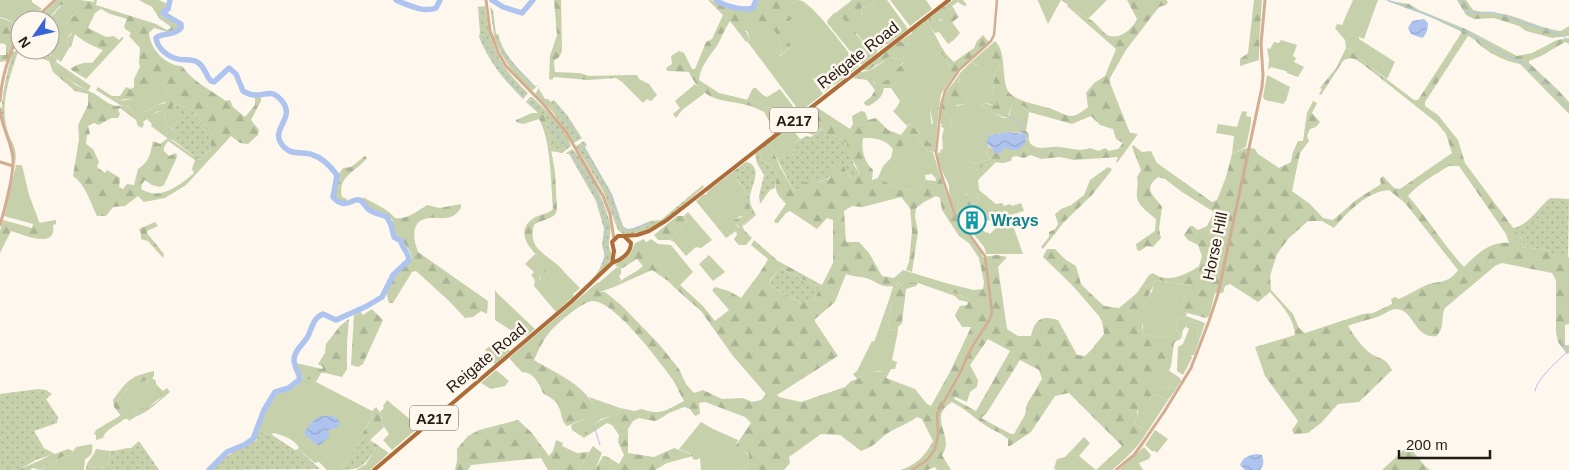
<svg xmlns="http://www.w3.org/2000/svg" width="1569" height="470" font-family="Helvetica,sans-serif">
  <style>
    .grass { fill: url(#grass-dots) }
    .forest { fill: url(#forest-firs); fill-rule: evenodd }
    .garden { fill: #c6d1ac }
    .water { fill: url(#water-waves) }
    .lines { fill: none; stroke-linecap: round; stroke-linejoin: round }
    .stream { stroke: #aec4ef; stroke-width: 1 }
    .river { stroke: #aec4ef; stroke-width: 5.5 }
    .minor { stroke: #d2ad92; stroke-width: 2.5 }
    .tertiary { stroke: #d2ad92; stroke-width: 3 }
    .primary { stroke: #ad6c38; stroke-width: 4 }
    .labels { text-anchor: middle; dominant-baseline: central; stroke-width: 5; stroke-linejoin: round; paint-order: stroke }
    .shield { fill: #fdf7ee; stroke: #645e55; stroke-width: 1 }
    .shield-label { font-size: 15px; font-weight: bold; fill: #221c14 }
    .street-label { font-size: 16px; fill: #221c14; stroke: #fdf7ee }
    .culture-label { font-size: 16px; font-weight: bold; fill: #0d838f; stroke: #fdf7ee; text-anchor: start }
  </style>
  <defs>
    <pattern id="grass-dots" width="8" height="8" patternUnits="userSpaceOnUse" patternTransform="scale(1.25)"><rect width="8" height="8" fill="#c6d1ac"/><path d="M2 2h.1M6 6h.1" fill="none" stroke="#aab393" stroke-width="1.8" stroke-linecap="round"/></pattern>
    <pattern id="forest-firs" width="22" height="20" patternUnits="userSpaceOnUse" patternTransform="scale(1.25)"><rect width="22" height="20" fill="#c6d1ac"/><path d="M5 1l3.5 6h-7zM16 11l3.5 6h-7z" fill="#aab393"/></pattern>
    <pattern id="water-waves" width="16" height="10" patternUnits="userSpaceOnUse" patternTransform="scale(1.25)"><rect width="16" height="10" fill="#aec4ef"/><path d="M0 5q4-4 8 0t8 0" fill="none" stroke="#95a8cc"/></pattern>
  </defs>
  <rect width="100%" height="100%" fill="#fdf7ee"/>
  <g class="grass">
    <path d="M 485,6 C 489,45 500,67 528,93 L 523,99 C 504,80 489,62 479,37 L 480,33 L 478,7 Z"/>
    <path d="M 490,7 L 493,10 L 496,34 L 498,34 C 503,55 520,71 535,86 L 538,85 L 532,91 C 511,71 505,63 493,36 L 494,35 Z"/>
    <path d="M 19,49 C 10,76 0,101 7,129 C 12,146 18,146 15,166 C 14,150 6,137 2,121 C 0,98 7,75 12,53 Z"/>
    <polygon points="540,86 539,89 545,99 548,99 551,102 554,100 567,115 582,138 574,143 553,112 535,94"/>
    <path d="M 530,97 L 532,97 C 544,108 567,130 571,146 L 562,153 L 551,151 L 545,116 L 542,113 L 538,113 L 526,102 Z"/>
    <polygon points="175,104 191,109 196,116 213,133 210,138 211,149 200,160 174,141 179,134 172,128 177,121 175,110 172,107"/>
    <path d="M 821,129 L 825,135 L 833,135 L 847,143 L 854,165 L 860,174 L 852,179 L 847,173 L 843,164 C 826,182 824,182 800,184 L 800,189 L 794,191 L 777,159 L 794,154 L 792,151 L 795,150 L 794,143 L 806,136 L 811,137 Z"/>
    <path d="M 584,141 L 587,145 L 585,147 L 612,194 L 623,226 L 627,229 L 634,228 L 650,221 L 661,220 L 703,185 L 704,187 C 681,206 655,235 623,234 L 618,230 L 603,191 L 576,146 Z"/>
    <path d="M 572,149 C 586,161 607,206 610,224 C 612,232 608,240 609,247 C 610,252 613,253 611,258 C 608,268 597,277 589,284 L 599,270 L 605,256 L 602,245 L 604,229 L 596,201 L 569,154 L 565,154 Z"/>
    <polygon points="759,150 763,162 770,164 777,176 775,188 770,190 760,204 759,196 764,175 757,163 755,154"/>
    <path d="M 750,163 C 763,172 749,188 750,200 C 750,206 754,210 756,215 L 742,227 L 752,214 C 748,206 748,199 745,191 C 743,186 738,182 736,177 Z"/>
    <path d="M 1550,198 L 1569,199 L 1568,259 L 1556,257 L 1548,250 L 1522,247 L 1523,241 L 1513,228 C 1529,225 1538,208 1550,198 Z"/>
    <polygon points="780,268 820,288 814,300 801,303 769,285 771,280"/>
    <polygon points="38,389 46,390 52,394 46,399 58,417 57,423 34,431 44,448 53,453 51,455 36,460 18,470 0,470 0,394"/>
    <path d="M 258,431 L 272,435 L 295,450 L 298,449 L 320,469 L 213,470 L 212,469 C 227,453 239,450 257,440 L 256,439 Z"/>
    <path d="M 364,437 L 375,449 C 364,466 361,470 340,470 Z"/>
    <path d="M 139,441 L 159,470 L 86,470 L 86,467 L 108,468 L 110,451 C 118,451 123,448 131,448 Z"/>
  </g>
  <g class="forest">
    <path d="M 57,0 L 80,0 L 95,2 L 93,0 L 97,0 L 96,5 L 156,24 L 167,30 L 171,28 L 170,26 L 160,19 L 152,7 L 139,0 L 159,0 L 168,4 L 161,13 L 162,16 L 172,19 L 180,26 L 179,29 L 171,33 L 154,28 L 149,33 C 150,49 166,66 182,66 C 193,82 211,90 226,101 L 230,100 L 233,107 L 245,117 L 255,105 L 255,97 L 261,96 L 261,101 L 251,120 L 259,130 L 258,135 L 248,144 L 240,143 L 231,136 L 186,185 L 165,198 L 144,202 L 138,196 L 125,206 L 113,207 L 106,216 L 97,216 C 90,202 86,185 73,176 L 79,139 L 78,125 L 88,105 L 88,94 L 75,91 L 53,72 L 49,61 L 18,51 L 19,48 L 16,48 L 15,46 L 18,44 L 20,44 L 20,50 C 34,50 45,50 57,59 L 54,68 L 76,85 L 95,94 L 108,103 L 115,106 L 126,105 L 134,113 L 142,110 L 146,112 L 157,105 L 166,103 L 159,93 L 134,100 L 124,99 L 119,101 L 116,100 L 117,96 L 120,96 L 126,87 L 131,89 L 134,87 L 134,79 L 140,67 L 139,63 L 140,48 L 129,36 L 131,33 L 125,29 L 124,26 L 127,19 L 110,14 L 101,9 L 95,13 L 88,28 L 106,37 L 114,36 L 119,40 L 122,37 L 124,38 L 86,79 L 70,69 C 78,64 83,62 92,63 L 103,50 C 95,47 80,40 75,34 L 71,47 L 69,48 L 67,38 L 72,34 L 65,26 L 70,17 L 74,15 L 84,17 L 68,5 L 60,5 C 53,14 49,20 37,20 ZM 175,104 L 191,109 L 196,116 L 213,133 L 210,138 L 211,149 L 200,160 L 168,138 L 160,144 L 153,141 C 150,154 150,161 138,169 L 134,185 L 127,184 L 123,189 L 119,187 L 120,178 L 107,170 L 105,173 L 97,167 L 99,162 L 93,149 L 86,144 L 87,135 L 90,134 L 88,126 L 94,123 L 99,125 L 111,118 L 118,118 L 120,114 L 118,110 L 120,108 L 136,120 L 138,126 L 142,128 L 144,124 L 143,122 L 158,111 L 164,113 L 167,125 L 172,128 L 177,121 L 180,114 L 172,107 ZM 168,141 L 195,160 L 192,169 L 194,173 C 179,186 160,201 141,189 L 142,184 L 145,180 L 152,185 L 160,187 L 164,185 L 177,157 L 176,153 L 169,156 L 164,151 L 164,147 Z"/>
    <polygon points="554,0 561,0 562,51 559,57 554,61 555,72 580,73 589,76 630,75 630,78 622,82 616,78 588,80 554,77 552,80 549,79 550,56 557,35"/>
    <path d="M 708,0 C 716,0 720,6 727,8 C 730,8 733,8 735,8 C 747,9 754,14 758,0 L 798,0 L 793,4 L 792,19 L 787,23 L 780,15 L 788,41 L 792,47 L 779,56 L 778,54 L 782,51 L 777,39 L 764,27 L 745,31 L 750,39 L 746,42 L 730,21 C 725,29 722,36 718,44 C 711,55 700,66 699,80 L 719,93 L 761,103 L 761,107 L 776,108 L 775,113 L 771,113 L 766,110 L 764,112 C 735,95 707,111 689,72 L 667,71 L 666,68 L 672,64 L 671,56 L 679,51 L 684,53 L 692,69 L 695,69 L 706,42 L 712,39 L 723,15 Z"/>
    <polygon points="852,0 875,0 870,5 861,8 862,17 856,34 868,48 876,49 877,53 862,65 859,62 863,58 861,53 862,45 834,14"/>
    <polygon points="953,0 963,0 967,5 964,6 958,2 952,6 959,17 950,24 948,20 944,19 930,21 928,19"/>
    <path d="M 1127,0 L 1166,0 L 1168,2 L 1166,5 L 1159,7 L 1126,50 L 1110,78 L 1110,83 L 1130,133 L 1138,134 L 1117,163 L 1116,162 L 1118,157 L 1074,160 L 1060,157 L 1041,159 L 1031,155 L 1024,158 L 1016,156 L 1012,157 L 1011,161 L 1003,163 L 992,162 L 990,164 L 984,165 L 979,170 L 969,167 L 969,163 L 971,162 L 975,164 L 990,159 L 986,153 L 989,147 C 1001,153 1015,144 1027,139 L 1025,134 L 1021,133 L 1021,131 L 1026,131 L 1029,134 C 1029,138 1028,142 1032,145 C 1040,151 1050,146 1059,147 C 1070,148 1080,152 1090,148 L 1099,151 L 1105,148 L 1109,151 L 1118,149 L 1123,143 L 1116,139 L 1113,129 L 1100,125 L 1091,116 L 1072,124 L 1029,112 L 1025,107 L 1012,103 L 1008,117 C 1000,118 989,110 981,106 L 984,103 L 991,105 L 994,97 L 993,77 L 1000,65 L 997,61 L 981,67 L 971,62 L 995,41 C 1006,50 1002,77 1007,89 C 1011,101 1041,105 1052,109 C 1058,111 1065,116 1071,116 C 1077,116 1083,111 1088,107 L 1086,93 L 1094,83 L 1105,76 L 1116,49 L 1067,6 L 1069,4 C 1076,11 1083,16 1091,20 C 1097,23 1100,30 1106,34 C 1117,42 1132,30 1137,19 Z"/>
    <polygon points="1254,0 1262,0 1259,44 1259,60 1240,66 1240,59 1248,53"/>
    <path d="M 1384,0 L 1409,4 L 1419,10 L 1468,30 L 1517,56 L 1532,53 L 1557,40 L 1569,38 L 1569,44 L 1565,42 L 1541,56 L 1529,61 L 1529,63 L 1557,89 L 1569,102 L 1569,114 L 1520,64 C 1507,62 1491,54 1481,46 C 1476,41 1474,39 1468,36 L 1425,102 L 1425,106 L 1438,115 L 1458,140 L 1465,163 L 1523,241 L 1522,247 L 1548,250 L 1556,257 L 1569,257 L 1569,324 L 1565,325 L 1565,345 L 1569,345 L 1569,353 L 1567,354 L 1558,342 L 1556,332 L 1556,280 L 1552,273 L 1502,263 L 1495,266 L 1445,308 C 1440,319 1446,324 1437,336 C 1416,339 1414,314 1401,310 C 1394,307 1388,312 1382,315 C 1371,320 1359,321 1348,326 C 1354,336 1363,349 1373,355 C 1383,360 1385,358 1392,370 L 1359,402 L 1338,404 L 1321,423 L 1308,433 L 1294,434 L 1292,430 L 1298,421 L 1265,376 L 1255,347 L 1295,335 C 1294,317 1281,305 1270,292 L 1258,302 L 1230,284 L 1225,286 L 1223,293 L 1215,293 L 1209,316 L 1206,318 L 1180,311 L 1182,304 L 1190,286 L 1158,280 L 1154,282 C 1152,291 1147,297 1144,305 C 1140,314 1143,324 1142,334 L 1162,338 L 1169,336 L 1176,341 L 1174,343 L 1171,366 L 1162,388 L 1177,387 L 1168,400 L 1154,394 L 1137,411 L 1138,416 L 1134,423 L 1147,432 C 1138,447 1126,459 1112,470 L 1096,470 L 1122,446 L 1069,393 L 1055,396 L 1031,432 L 1010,446 L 1008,446 L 1008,439 C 1001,432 993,431 985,425 C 973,417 964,408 952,402 C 926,418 956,436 942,455 L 951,470 L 937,470 L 935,467 L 927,470 L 901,470 C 917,464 925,456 933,441 L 922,419 L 917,417 C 908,424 897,427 888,433 C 878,440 874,447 861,451 L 840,435 L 821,434 L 789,457 L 790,463 L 784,470 L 742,470 L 749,462 L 749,454 L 744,451 L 728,447 L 736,445 L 751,423 L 745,417 L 705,402 L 699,403 L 700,414 L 695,416 L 690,409 L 684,407 L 669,413 L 658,420 L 654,421 L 639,418 L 633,421 L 628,429 L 628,453 L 654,457 L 674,448 L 694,455 L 693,456 L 667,463 L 655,470 L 595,470 L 603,456 L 606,456 L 619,464 L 624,455 L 618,442 L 619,435 L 612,425 L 607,423 L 584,438 L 581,436 C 592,425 603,417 618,414 L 620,408 L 634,411 L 642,409 C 660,416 667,410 684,401 C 680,394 677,387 673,380 C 661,363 613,299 592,301 C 582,302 555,325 549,333 C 542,341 538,352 534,360 C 555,373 582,383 594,406 L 585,414 L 584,419 L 567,426 C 561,421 562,414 559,407 C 556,400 549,397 543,393 C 539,383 533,372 522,372 L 509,358 L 598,282 L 599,282 L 595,286 L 600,292 L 605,292 L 621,305 L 659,344 L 679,369 L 686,384 L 694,393 L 703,390 L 722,399 L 743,398 L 752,402 L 761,400 L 766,394 L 733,356 L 701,311 L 676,289 L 680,285 L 702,305 L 715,321 L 729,310 L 712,290 L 715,287 L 729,291 L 741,298 C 750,285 761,273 768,259 L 751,245 L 754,240 L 778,261 L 822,285 L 833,263 L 833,220 L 827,218 L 817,229 L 790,211 L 786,213 L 778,223 L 775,223 L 774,221 L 786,204 C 776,193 774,191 777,176 L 770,164 L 763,162 L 759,150 L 767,144 L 772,148 L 780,167 L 794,191 L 800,189 L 800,184 L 813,179 L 819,182 L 830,178 L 830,171 L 839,164 L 843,164 L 847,173 L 852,179 L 860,174 L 847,149 L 847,143 L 833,135 L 825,135 L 821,129 L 823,126 L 809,112 L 815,106 L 850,129 L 853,124 L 852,116 L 861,111 L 865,112 L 868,120 L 876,118 L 888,130 L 901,135 L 910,123 L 920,134 L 933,123 L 930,108 L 931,103 L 935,108 L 939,108 L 935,152 L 928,151 L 914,134 L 906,153 L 882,179 C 890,184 902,194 912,189 C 917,187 917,186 923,185 L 926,180 L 936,181 L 935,175 L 940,175 L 953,214 L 980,249 L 983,257 L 997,255 L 1007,257 L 998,267 L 1007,329 L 1018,336 L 1031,336 C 1035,319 1041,315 1058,320 L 1077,355 L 1085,356 L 1092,349 L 1104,334 L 1102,322 L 1099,316 L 1072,285 L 1043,257 L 1047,249 L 1055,249 L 1066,260 L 1076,266 L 1081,284 L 1090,293 L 1104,306 L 1119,308 L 1137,293 L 1149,275 L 1153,273 C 1167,284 1186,275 1199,266 L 1202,256 L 1198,245 L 1188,240 L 1184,235 L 1190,226 L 1193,226 L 1198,230 L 1207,226 L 1214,212 L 1182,192 L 1165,179 L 1158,177 C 1142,190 1154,195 1162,207 L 1159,229 L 1161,238 L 1153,247 L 1147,246 L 1140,251 L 1137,250 L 1136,244 L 1155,231 L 1156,219 C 1149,213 1138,206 1137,197 C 1136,190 1139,186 1137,177 L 1141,170 L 1132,147 L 1133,145 L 1142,152 L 1151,151 L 1157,163 L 1212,202 L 1217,200 L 1226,177 L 1232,154 C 1240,151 1246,146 1255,149 L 1258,154 L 1279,168 L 1291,162 L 1293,152 L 1298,141 L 1303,141 L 1307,113 L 1313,101 L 1317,103 L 1312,113 L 1320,122 L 1316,127 L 1310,129 L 1307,136 L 1309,141 L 1300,153 L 1292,191 L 1310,204 L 1323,218 L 1333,220 L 1356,200 L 1381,184 L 1380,179 L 1383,176 L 1394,188 L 1400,189 L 1452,153 L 1446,134 L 1437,123 L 1364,65 C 1357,60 1351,55 1343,61 L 1321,95 L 1319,94 L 1322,89 L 1320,88 L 1336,68 L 1346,48 L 1351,49 L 1356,56 L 1414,100 L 1418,100 L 1462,32 L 1428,16 ZM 863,138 C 876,138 885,139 893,149 L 891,158 L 883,166 L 878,178 L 872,180 L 873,170 C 864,161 861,150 863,138 ZM 1449,166 L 1459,166 L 1506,234 L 1509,243 C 1490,241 1477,254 1464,267 C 1443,245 1428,218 1408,196 C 1418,184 1436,174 1449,166 ZM 1389,190 L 1405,203 L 1458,270 C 1449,283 1441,281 1429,284 C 1421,287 1408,295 1399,299 L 1395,297 L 1391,299 L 1392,304 L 1373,313 L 1363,314 L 1305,333 L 1299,328 L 1293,314 L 1271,290 L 1270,276 L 1277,254 L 1288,239 L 1308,221 L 1322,221 L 1334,228 C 1349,211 1366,192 1389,190 ZM 936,196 L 940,198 L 942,210 L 959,236 L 969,243 L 979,258 L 984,282 L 983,289 L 974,290 L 949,284 L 949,291 L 969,299 L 967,305 L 960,306 L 955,315 L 962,327 L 971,327 L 951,370 L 931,406 L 927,404 L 915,389 L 886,378 L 889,373 L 885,371 L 870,372 L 857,379 L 851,381 L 845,387 L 801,402 L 779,397 L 777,395 L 838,356 L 814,320 L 835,302 L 846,274 C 853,277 859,276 866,278 C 880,283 880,288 896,286 L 899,281 L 894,278 L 882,276 L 869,253 L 859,242 L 846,242 L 844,211 L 852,206 L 863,207 L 901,197 L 910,208 L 912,231 L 909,262 L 906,270 L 912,272 L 918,232 L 915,216 L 916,208 L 924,202 ZM 780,268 L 820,288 L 814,300 L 801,303 L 769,285 L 771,279 ZM 988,339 L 1010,351 L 976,411 L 954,399 L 955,397 L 967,402 L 970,392 L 977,387 L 978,380 L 970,365 ZM 1020,360 L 1039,370 L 1042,379 L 1027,404 L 1025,415 L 1014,434 L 1011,434 L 981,418 L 986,414 Z"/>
    <path d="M 1457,0 L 1466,0 L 1473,10 C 1484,13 1496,12 1508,15 C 1526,20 1542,29 1561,31 L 1569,26 L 1569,36 L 1552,38 L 1526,31 L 1519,26 L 1494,18 L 1474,19 L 1466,15 Z"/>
    <path d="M 0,18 L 20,24 C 20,35 11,50 7,61 L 0,62 L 0,55 L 6,55 L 6,45 L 2,43 L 0,44 Z"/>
    <path d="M 926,20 C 937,34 940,51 954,62 L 974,48 L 977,41 L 983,35 L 989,42 L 956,72 L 954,75 L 952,75 L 948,64 L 940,52 L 931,60 L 925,60 C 931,49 932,33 923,23 Z"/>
    <path d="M 900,41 L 909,43 L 910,46 L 902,60 L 888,57 C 883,63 875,65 869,70 L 863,70 L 863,69 Z"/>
    <path d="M 908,58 L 914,78 L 910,79 L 900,77 L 891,88 L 884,88 C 882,98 878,100 869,106 L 865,105 L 864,102 L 871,97 L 875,90 L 867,80 L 853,78 L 860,71 L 868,75 L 875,84 L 899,67 Z"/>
    <path d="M 959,74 L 960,78 L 958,82 L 968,99 L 965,104 L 957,105 L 950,119 L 952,126 L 950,127 L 941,124 C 940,113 941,100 947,91 C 951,85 956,81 959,74 Z"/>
    <path d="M 532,113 L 542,113 L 545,116 L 555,172 L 557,210 C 555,220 541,219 534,225 C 526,252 552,255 565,273 L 549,272 L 541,280 L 539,276 L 548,266 C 536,255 513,236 531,220 C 538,214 547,215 553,209 C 551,185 551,140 539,119 L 523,124 L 516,122 L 516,120 Z"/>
    <path d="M 365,156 L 367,158 C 356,172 337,176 342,197 L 347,199 L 346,201 L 341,201 L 335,196 L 339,174 L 343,168 L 351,167 Z"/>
    <path d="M 746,162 L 750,163 L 736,177 C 738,183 743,186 745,191 C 748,199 748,206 753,214 L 742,226 L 744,230 L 752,238 L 746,245 L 739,245 L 734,239 L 737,235 L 736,231 L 739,227 L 733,220 L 742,217 L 730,182 L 726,177 Z"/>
    <polygon points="1108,167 1112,169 1111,171 1092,195 1064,222 1043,249 1041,247 1049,237 1049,232 1055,229 1058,224 1055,214 1061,209 1071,205 1084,195 1090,180"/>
    <path d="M 963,194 L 977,196 L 979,199 L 977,202 L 970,206 L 960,201 L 957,205 L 963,218 L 968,225 L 967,226 C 957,221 953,208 950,198 Z"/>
    <path d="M 363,197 C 374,204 387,208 395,218 C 406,220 418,211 427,205 L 440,208 L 461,204 L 461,208 C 459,211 456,214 453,216 C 446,220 436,217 429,218 C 410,220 413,239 418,252 L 488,301 L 487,314 L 481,311 L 473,317 L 465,318 L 448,300 L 416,271 L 412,272 L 393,303 L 389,303 L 386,292 L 393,279 L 412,259 C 411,248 402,243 396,235 C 393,230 393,224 392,219 L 386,215 L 373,211 L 362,201 Z"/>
    <polygon points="677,216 684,216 687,218 686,223 670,240 658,240 654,235"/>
    <path d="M 3,220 L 32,228 L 33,224 L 56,220 L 56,224 L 53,225 C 57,250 24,235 11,231 L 0,253 L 0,231 Z"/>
    <polygon points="155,222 158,226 147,231 147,233 164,254 163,258 148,241 141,239 141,234 139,229"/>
    <path d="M 644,239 L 657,263 L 672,278 L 668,281 L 652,270 L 614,287 C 622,277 635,274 643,266 L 637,259 L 621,269 L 615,265 L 631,252 L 635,243 Z"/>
    <polygon points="911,281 918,283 916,286 906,289 902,323 898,327 898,331 889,329 891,301 889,300 892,290 898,288 904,282"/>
    <polygon points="372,309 383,320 363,364 358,367 351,365 354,315 360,311 363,315"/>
    <polygon points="1186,316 1205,323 1200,338 1197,336 1199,324 1190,321 1183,330 1181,339 1179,340 1180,335 1175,328 1179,320"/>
    <polygon points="349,319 347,343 347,369 342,377 325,373 321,373 316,382 304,379 298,369 296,363 322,369 323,367 318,364 325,353 326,344 340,326"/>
    <path d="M 154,371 L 154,376 L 152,378 L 156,381 L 156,384 L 163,391 L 167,388 L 170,392 C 159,401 149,412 135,417 L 134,414 L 139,408 C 148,408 156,404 161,397 L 150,388 L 148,380 L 127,389 L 123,395 L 117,400 L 124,414 L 121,416 L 114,407 L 113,400 C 127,381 130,376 154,371 Z"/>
    <polygon points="376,407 382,415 381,422 384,427 370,440 389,453 370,470 356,470 366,464 375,449 361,435 371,420 372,411"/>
    <polygon points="518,420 532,433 549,456 553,451 556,440 563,443 562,446 577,453 589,452 578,470 548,470 541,458 471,465 468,470 455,470 457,461 457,449 468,436 479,430"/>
    <polygon points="1406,448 1411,449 1425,466 1430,470 1382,470"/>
    <path d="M 68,449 L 73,451 L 70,456 L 66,455 L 39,470 L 33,468 L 30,470 L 18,470 C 26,466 48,458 53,453 L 55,454 Z"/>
  </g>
  <g class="garden">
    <polygon points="0,0 32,0 32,2 42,9 40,11 38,10 38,13 31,20 27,18 20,20 20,24 0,17"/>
    <path d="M 798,0 C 812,0 848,53 859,66 L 838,83 L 831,86 L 825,92 L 813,78 L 812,78 L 823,94 L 800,112 L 747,41 L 750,39 L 745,26 L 764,27 L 769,22 L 778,36 L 777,39 L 782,51 L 778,54 L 780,56 L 792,47 L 771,20 L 780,15 L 787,23 L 792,19 L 783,7 L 793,4 Z"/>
    <polygon points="875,0 887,0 908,29 888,44 883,45 884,46 877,51 868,48 851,26 862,17 861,8 870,5"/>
    <polygon points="890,0 926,0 932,9 910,26"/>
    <polygon points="1037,0 1061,0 1048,24 1038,1"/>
    <polygon points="1061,0 1107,0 1088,19"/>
    <polygon points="1353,0 1378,0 1364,39 1359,37 1359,39 1395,62 1387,79 1356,56 1351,49 1346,48 1345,40 1335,28 1337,24 1342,25"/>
    <polygon points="62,4 68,5 84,17 84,21 81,21 74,15 70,17 65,26 73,31 67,38 69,48 61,62 50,54 39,50 50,50 50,20 45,20 54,14"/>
    <path d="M 834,13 L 845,20 L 843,24 C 852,28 861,40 864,49 L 861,53 L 863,58 L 859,62 L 828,24 L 827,21 Z"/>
    <polygon points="950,15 952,18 949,20 950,23 952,22 960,33 954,40 948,44 939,32 935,33 926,20 928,19 930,21 937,18 940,21"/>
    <path d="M 923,23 L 927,28 L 932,43 L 926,60 L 931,60 L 940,52 L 948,64 L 952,74 L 954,75 L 941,94 L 939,108 L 935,108 L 931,104 C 928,117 935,131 933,145 L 929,143 L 910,123 L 907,126 L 893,111 L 897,107 L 900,101 L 891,88 L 900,77 L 905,75 L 910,79 L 913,78 L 903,62 L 891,77 L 879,85 C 872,83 868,75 862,72 C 870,71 882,64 888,57 L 902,60 L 904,57 L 897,49 L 900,47 L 906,50 L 910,45 L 909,43 L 900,41 L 912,33 L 912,31 Z"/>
    <polygon points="1281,40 1297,45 1293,56 1296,58 1294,62 1304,67 1298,77 1287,73 1286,71 1271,67 1268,70 1269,60 1267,48 1270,49 1274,42 1279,43"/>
    <path d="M 998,61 L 1000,65 L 993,77 L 994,97 L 997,105 L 984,103 L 981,106 L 1003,118 L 1009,117 L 1012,102 L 1025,107 L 1029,112 L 1026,131 L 1021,131 L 1021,133 L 1009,132 L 990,135 L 988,146 L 989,147 L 986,153 L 990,159 L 975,164 L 971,162 L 969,163 L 969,167 L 979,170 L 984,165 L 990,164 L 992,162 L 996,162 L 978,180 L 979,190 L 996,204 L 1002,203 L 1004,206 L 1010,204 L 1012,206 L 1021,203 L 1024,211 L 1007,216 L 1005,210 L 998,222 L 996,223 L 989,220 L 986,221 L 980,227 L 986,233 L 987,232 L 990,234 L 1002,222 L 1008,222 L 1011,220 L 1023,254 L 986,254 L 984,247 L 967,226 L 968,225 L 963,218 L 957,205 L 960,200 L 970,206 L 977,202 L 979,198 L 977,196 L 972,198 L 968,197 L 968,194 L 950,198 C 949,194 949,189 949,186 C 946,176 936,165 938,152 L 941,153 L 940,150 L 943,149 L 942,137 L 944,128 L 941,127 L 942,124 L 950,127 L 952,126 L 949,113 C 953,106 957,106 965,104 L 968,99 L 963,95 L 964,92 L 957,88 L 960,78 L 959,74 L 971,62 L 981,67 L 984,64 Z"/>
    <polygon points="56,62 91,86 88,91 56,72 54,68"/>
    <polygon points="630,75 637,75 639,79 649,84 657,95 651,101 647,99 643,103 622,82 630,78"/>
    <polygon points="1267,75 1290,87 1286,101 1284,102 1284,104 1265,100 1263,97"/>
    <path d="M 162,79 L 166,79 L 167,83 L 159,93 L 164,99 L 172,96 L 173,99 L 157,105 L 146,112 L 142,110 L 138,115 L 134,113 L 126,105 L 120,105 L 96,90 L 98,87 L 112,96 L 117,96 L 116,100 L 119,101 C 125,99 130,101 136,99 C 149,95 153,89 162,79 Z"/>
    <polygon points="695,84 705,93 682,110 676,118 673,114 680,108 675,101"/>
    <polygon points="753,88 756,88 763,95 767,97 780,89 795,109 796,115 775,131 764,112 766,110 771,113 775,113 776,108 761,107 761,103 747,100"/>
    <polygon points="162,110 164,113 167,125 180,134 174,141 167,138 151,126 152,124 146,118"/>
    <polygon points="1242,111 1247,112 1246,116 1251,117 1251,123 1246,147 1232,154 1234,136 1216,133 1218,124 1237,127"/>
    <polygon points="809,112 824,126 813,135 810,134 800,120"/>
    <polygon points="790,126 800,139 794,143 798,149 792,151 794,154 777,159 772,148 767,144"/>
    <path d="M 914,134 L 928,151 L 933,152 L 940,175 L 936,175 L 935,178 L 932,174 L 925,175 L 926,180 L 923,185 C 917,186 917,187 912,189 C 902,194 890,184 882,179 L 898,157 C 898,148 907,140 914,134 Z"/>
    <polygon points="16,165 22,165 29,195 40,224 33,224 4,216"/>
    <polygon points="726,177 743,199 742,205 744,214 734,220 739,229 726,238 696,201 704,194 706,195 708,191"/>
    <polygon points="688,212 712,240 701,248 696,247 686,256 674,242 670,240 686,223 687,218 684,216"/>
    <polygon points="651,239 658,244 671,245 693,272 676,289 668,281 671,277 657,263 645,243"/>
    <polygon points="535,254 549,266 539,276 540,280 555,267 563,273 565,273 580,288 573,294 574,296 556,312 534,286 535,280 531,275 534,272 525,264"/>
    <polygon points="709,255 725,272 713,281 699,264"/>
    <polygon points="617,267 621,269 621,274 619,276 621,280 614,287 600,292 595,286"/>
    <polygon points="903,270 949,284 949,291 969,299 968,302 959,300 955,296 918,283 904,282 898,288 892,290 893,286 896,286 899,282 894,278"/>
    <path d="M 1158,280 L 1190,286 L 1192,289 C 1185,295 1182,302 1181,311 L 1187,313 L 1186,316 L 1179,320 L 1175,328 L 1180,335 L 1179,340 L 1176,341 L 1169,336 L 1162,338 L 1142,334 L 1143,325 L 1135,323 C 1143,313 1143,299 1152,292 L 1154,282 Z"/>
    <polygon points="495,290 498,294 535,329 526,336 520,333 518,335 495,320"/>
    <path d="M 889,300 L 891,301 L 889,329 L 898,331 L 892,360 L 897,362 L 895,369 L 891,369 L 889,373 C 879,367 866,374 857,379 L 853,374 L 857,371 L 872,341 L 874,342 Z"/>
    <polygon points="1190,321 1199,324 1197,336 1200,338 1194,355 1191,355 1192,358 1183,375 1177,371 1177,369 1178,347 1183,344 1189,329 1186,327 1187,323"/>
    <polygon points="499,338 510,351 495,364 493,362 495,360 492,357 491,358 485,350"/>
    <polygon points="1165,368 1180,378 1181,381 1177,387 1162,388 1157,386 1154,375"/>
    <polygon points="496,370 509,381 505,386 491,389 481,383"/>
    <path d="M 303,377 L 316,382 L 372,411 L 371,420 L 361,434 L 364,437 L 340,470 L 327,470 L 319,462 L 315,463 L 298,449 L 299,447 C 293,439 283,435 273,433 L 272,435 L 258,431 C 262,419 269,399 280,392 C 290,387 296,390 303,377 Z"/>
    <path d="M 148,380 L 150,388 C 156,389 160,390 161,397 L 146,409 L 139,408 L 134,414 L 135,417 L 129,421 L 128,419 L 124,419 C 117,426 105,429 103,438 L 96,440 L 96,435 L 94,434 L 96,430 L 123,414 L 117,400 L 123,395 L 131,384 Z"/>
    <polygon points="1154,394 1168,400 1147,432 1134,423 1138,416 1138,407 1143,397 1149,399"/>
    <polygon points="589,397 620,408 618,414 601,419 581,436 572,430 571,425 584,419 584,414 594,406"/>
    <polygon points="387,400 419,427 392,450 383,440 389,434 381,422 382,415 380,412 384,408 383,406"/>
    <polygon points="701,422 713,429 738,440 734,448 744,451 749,455 749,462 742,470 701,470 700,458 696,460 693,459 692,457 694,455 679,449"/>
    <polygon points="1155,430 1168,439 1157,453 1154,450 1153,452 1145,445"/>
    <polygon points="1084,437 1090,443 1079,456 1096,470 1056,470 1054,468 1057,459 1065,457"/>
    <path d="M 92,444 C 93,452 92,456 85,459 L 84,470 L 39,470 L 66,455 L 70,456 L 76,447 Z"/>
    <polygon points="593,446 602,453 595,470 578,470"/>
    <polygon points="1144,447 1151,455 1149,459 1139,463 1143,470 1119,470"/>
    <path d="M 96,449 L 110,451 L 108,468 L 86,467 C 88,460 93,457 96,449 Z"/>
  </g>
  <g class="water">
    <path d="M 1424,19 L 1428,23 C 1428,28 1426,36 1422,38 L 1411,34 L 1408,28 L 1412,21 Z"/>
    <path d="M 1009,132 L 1025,134 L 1027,135 C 1026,149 1017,153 1005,148 L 1003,149 L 1002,153 L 994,153 L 993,149 C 987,145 984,141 990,135 Z"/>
    <polygon points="320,416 333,416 340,421 338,427 327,431 330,436 319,446 306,436 304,432 312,422"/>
    <path d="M 1257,454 L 1262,455 C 1264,462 1264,465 1260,470 L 1245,470 L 1240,465 C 1243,457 1249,455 1257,454 Z"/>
  </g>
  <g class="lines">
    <g class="stream">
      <polyline points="1388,0 1435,18 1466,32 1502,53 1523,63 1550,87 1569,109"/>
      <polyline points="1461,0 1468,13 1493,12 1563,36 1569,41"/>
      <polyline points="496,2 497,0"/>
      <path d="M 483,36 C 492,60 506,79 524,97"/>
      <polyline points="503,51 515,66 534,86"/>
      <polyline points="529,101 539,110"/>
      <polyline points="556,106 579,139"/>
      <path d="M 1008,116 C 1014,118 1018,123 1022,127 L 1022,133"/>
      <polyline points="551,124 566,147"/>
      <polyline points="582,145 611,195 621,226 624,229 629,230 650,223"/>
      <path d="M 571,153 C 584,175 602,199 606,226 C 606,233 604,239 604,245 C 604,255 607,254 602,264"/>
      <path d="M 1535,391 C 1537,378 1558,361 1567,352 L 1561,344 L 1562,342"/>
      <polyline points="595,429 600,445"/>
    </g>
    <g class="river">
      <path d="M 170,0 L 168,9 L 163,12 L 164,14 L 181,24 L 181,28 C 172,37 163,32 156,38 C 157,48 168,57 178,59 C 184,61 191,58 197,62 C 205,66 205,75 211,81 L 214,82 L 229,68 L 236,74 L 243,91 C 247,93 250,95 254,95 C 267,96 271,88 282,101 C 297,119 267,130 284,147 C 293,156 303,151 313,155 C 323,158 331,167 337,175 L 333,197 C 345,211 352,198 359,200 C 363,201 366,207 368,209 C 374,214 381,214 387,217 L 391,225 L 394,237 L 401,241 C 402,248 409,253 409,260 L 393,275 L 382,297 L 367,306 L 336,320 L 323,314 C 313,318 312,328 308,336 C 304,344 294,350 294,360 C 294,367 299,372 300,379 L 289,388 L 275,392 L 264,410 L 253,439 L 244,445 L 227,452 L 209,470"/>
      <path d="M 396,0 C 408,5 424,13 436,8 L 440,0"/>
      <polyline points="492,0 503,7 522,13 533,0"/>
      <path d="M 716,0 C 724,6 743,11 753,8 L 756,0"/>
    </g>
    <polyline class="minor" points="912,470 927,460 935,449 938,435 937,414 959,375 972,347 990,319 992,312 985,256 954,213 940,170 936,153 941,105 945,91 959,70 991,41 994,35 997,0"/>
    <g class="tertiary">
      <polyline points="486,0 490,31 498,52 506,66 544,105 566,132 603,196 610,214 614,239"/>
      <polyline points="34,20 55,0"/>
      <path d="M 0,101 C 1,82 9,50 20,35"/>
      <path d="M 0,109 C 1,127 12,142 13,159 C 14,177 5,207 0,225"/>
      <polyline points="0,162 13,166"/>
      <polyline points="1116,470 1134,455 1142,444 1164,412 1191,368 1209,321 1218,294 1262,87 1263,75 1261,44 1265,0"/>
    </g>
    <g class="primary">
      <polyline points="624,236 637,235 649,231 667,220 949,0"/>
      <path d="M 374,470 L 571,302 L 612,263 C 621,260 631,253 631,243 L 624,236 L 618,236 L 612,242 L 614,251 L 612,263"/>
    </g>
  </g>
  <defs>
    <g id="building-ring" transform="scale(1.4375)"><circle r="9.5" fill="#fdf7ee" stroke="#0f9aa8" stroke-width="1.5"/><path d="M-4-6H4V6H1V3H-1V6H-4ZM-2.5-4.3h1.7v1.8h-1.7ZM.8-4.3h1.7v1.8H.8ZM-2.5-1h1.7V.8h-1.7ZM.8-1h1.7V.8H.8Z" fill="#0f9aa8"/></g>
  </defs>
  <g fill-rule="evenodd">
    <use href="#building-ring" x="972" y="220"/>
  </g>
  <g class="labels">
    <g class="shield">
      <rect x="770" y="107.5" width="48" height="25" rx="4"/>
      <rect x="410" y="405.5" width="48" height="25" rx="4"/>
    </g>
    <g class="shield-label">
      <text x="794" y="120">A217</text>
      <text x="434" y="418">A217</text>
    </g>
    <g class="street-label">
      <text transform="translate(858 55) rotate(-38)">Reigate Road</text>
      <text transform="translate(1215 246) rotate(-78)">Horse Hill</text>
      <text transform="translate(486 358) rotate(-40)">Reigate Road</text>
    </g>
    <g class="culture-label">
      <text x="991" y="220">Wrays</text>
    </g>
  </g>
  <g transform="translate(35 35) rotate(236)"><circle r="24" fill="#fdf7ee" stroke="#a59f97"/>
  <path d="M0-4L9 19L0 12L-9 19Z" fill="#3765d5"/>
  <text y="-8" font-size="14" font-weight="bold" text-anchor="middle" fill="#221c14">N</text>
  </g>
  <path d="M1399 450v8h91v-8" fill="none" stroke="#221c14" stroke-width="2.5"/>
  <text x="1406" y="450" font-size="15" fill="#221c14" stroke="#fdf7ee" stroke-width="4" paint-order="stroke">200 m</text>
</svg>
